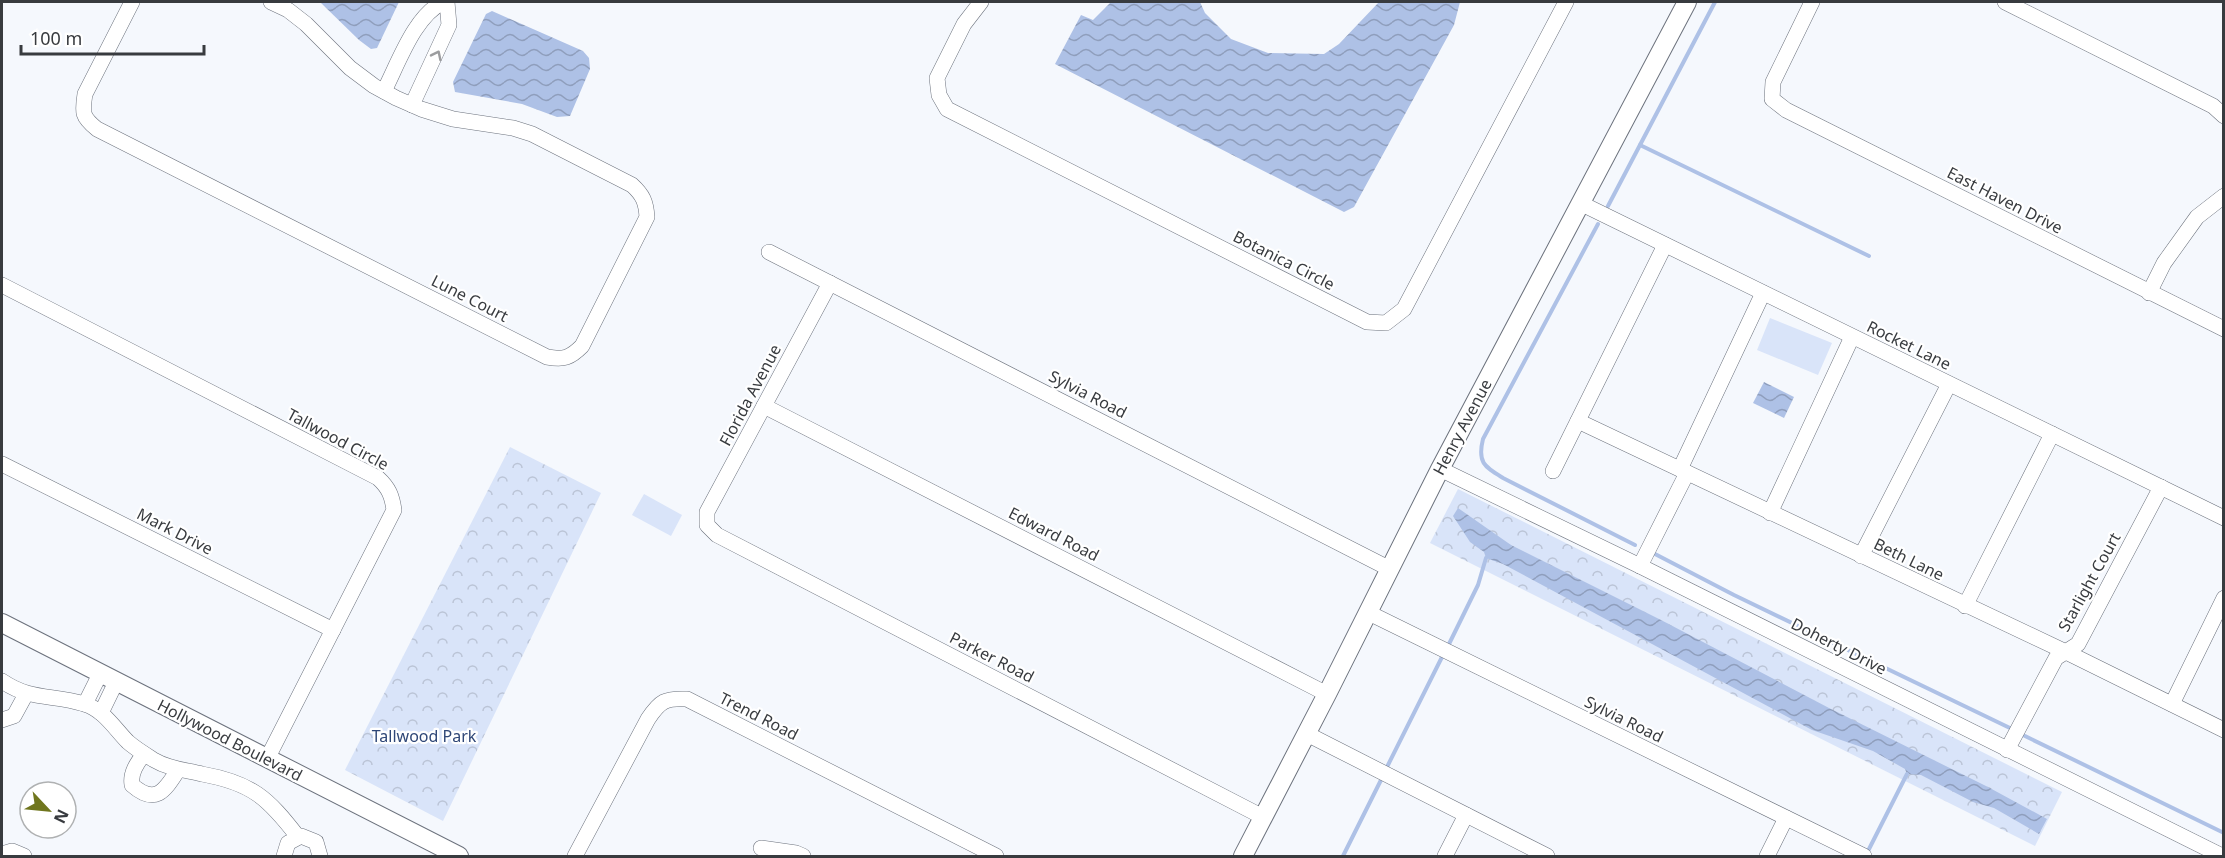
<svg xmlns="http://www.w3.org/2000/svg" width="2225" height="858" font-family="'Noto Sans',sans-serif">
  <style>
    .park { fill: url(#park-crowns) }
    .garden { fill: #d9e4f9 }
    .water { fill: url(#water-waves) }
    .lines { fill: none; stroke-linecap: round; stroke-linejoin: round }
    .stream { stroke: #aec1e6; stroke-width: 4 }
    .minor-casing { stroke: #6c727d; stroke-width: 16 }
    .tertiary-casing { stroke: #6c727d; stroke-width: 20 }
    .minor { stroke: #fff; stroke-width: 15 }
    .tertiary { stroke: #fff; stroke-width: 18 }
    .oneway { stroke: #9c9d9f }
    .labels { text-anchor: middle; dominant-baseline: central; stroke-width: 4.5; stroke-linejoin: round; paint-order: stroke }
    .street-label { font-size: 16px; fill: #383b3f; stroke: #fff }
    .park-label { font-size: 16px; fill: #2f4777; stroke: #fff }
  </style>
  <defs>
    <pattern id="park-crowns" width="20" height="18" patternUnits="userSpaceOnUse" patternTransform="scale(1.5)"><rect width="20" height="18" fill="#d9e4f9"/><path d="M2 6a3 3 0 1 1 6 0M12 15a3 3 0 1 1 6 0" fill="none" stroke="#bbc4d6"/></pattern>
    <pattern id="water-waves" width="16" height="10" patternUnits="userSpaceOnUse" patternTransform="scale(1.5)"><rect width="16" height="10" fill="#aec1e6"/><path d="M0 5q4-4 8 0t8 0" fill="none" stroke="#8f9ebc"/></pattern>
  </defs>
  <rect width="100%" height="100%" fill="#f5f8fd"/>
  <g class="park">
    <polygon points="510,447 601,493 443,821 345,770"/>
    <polygon points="1458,489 2062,792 2035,846 1430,543"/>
  </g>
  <g class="garden">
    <polygon points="1770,318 1832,343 1818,375 1757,350"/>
    <polygon points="644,494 682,515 671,536 632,515"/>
  </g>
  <g class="water">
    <polygon points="320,2 399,2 377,48 371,49 359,40"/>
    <polygon points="1111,2 1200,2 1205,13 1231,39 1268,53 1324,54 1339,44 1379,2 1460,2 1454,25 1354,207 1344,212 1055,64 1081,15 1093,20"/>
    <polygon points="492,11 583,51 589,58 590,69 570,116 557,117 522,104 455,92 453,82 486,14"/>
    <polygon points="1764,382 1794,397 1784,418 1753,403"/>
    <polygon points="1458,508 1511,545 1661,620 1829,708 1988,787 2047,819 2039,834 1994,808 1973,802 1921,775 1907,774 1905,769 1873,751 1812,730 1503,564 1486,558 1484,552 1470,542 1453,516"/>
  </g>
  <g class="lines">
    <g class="stream">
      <polyline points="1640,145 1869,256"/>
      <polyline points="1608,206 1715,2"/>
      <path d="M 1598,224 L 1483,439 C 1477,463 1485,467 1503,478 L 1635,545"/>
      <polyline points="1655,554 1734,595 2012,729"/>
      <polyline points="1449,644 1478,585 1486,558"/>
      <polyline points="2025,736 2224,833"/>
      <polyline points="1387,767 1442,657"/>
      <polyline points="1867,853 1907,774"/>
      <polyline points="1343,856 1381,780"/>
    </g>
    <g class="minor-casing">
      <g id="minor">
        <path d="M 132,2 L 85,94 C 82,113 82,117 97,129 L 547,357 C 564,360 570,358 582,346 L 647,217 C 646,202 643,195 632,185 L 532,134 L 513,128 L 453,119 L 421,109 L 396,98 L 374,86 L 350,68 L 306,24 L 288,10 L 271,2"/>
        <polyline points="981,2 964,24 937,78 939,95 947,109 1367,322 1386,323 1404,309 1566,2"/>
        <polyline points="1812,2 1773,82 1772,99 1786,110 2224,329"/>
        <polyline points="2005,2 2213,106 2224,116"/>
        <path d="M 384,91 C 398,64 415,14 444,2"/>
        <polyline points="412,105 449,25 447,2"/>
        <polyline points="1580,203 2224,518"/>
        <polyline points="769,252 1390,569"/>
        <polyline points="830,283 707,512 707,525 717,535 1263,817"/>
        <path d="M 2,285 L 378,478 C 389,488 392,496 394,510 L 267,759"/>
        <polyline points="2149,293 2164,263 2197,217 2224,196"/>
        <polyline points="764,406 1327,694"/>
        <polyline points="1578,421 2066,652 2224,730"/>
        <polyline points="2,464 333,630"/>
        <polyline points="1440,469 1640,566 2222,856"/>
        <polyline points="1680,469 1763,293"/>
        <polyline points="1553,471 1665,245"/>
        <polyline points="1770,513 1852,337"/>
        <polyline points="1861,556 1949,384"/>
        <polyline points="1640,566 1687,473"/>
        <polyline points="1965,606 2052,434"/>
        <polyline points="1369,613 1864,856"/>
        <path d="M 2,681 C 31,701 53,694 84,704 C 103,709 115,729 128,742 C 136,749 146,755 154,760 C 169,769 186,770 202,774 C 252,783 268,798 298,837"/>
        <polyline points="85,704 100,674"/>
        <polyline points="2172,704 2224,598"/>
        <polyline points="101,713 116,682"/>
        <polyline points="2,720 14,716 26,694"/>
        <polyline points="1307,734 1547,856"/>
        <polyline points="2007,750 2056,658 2078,644 2161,487"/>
        <path d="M 144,754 C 137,763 130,773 132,785 C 156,806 165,790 178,770"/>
        <polyline points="761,848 796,853 803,856"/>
        <polyline points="2,854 12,851 24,856"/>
        <polyline points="284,856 288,843 301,836 316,842 320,856"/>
        <path d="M 575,856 L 648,719 C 660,701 665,698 687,699 L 996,856"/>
        <polyline points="1445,856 1466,815"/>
        <polyline points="1767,856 1786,818"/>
      </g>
    </g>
    <g class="tertiary-casing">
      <g id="tertiary">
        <polyline points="2,623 459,856"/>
        <polyline points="1243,856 1327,694 1440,469 1687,2"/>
      </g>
    </g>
    <use href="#minor" class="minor"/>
    <use href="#tertiary" class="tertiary"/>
  </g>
  <defs><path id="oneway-chevron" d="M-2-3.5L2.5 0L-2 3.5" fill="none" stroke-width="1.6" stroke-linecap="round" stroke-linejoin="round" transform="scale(1.5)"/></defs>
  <use class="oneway" href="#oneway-chevron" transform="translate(437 55) rotate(-64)"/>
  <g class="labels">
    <g class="street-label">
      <text transform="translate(2005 200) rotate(27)">East Haven Drive</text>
      <text transform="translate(1284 260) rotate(27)">Botanica Circle</text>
      <text transform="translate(470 298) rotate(27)">Lune Court</text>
      <text transform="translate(1909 345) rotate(26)">Rocket Lane</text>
      <text transform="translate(1088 394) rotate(27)">Sylvia Road</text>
      <text transform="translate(750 395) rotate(-62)">Florida Avenue</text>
      <text transform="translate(1462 427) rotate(-62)">Henry Avenue</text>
      <text transform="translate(338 439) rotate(28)">Tallwood Circle</text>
      <text transform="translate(175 531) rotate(27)">Mark Drive</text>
      <text transform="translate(1054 534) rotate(27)">Edward Road</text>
      <text transform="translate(1909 559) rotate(26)">Beth Lane</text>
      <text transform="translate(2089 582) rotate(-61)">Starlight Court</text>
      <text transform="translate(1839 646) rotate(27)">Doherty Drive</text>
      <text transform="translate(992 657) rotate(27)">Parker Road</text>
      <text transform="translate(759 716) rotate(27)">Trend Road</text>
      <text transform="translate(1624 719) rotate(26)">Sylvia Road</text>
      <text transform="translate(230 740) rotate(27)">Hollywood Boulevard</text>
    </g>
    <g class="park-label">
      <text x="424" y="736">Tallwood Park</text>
    </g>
  </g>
  <rect width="2225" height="858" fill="none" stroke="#383b3f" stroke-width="6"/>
  <g transform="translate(48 810) rotate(116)"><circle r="28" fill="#ffffff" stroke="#afb1b2" stroke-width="1.5"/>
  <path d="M0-4.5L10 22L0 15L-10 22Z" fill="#70761e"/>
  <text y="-9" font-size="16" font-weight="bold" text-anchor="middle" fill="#383b3f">N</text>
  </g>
  <path d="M21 45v9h183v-9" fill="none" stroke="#383b3f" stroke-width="3"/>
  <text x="30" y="45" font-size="18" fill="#383b3f" stroke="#ffffff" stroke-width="4.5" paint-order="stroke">100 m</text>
</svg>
